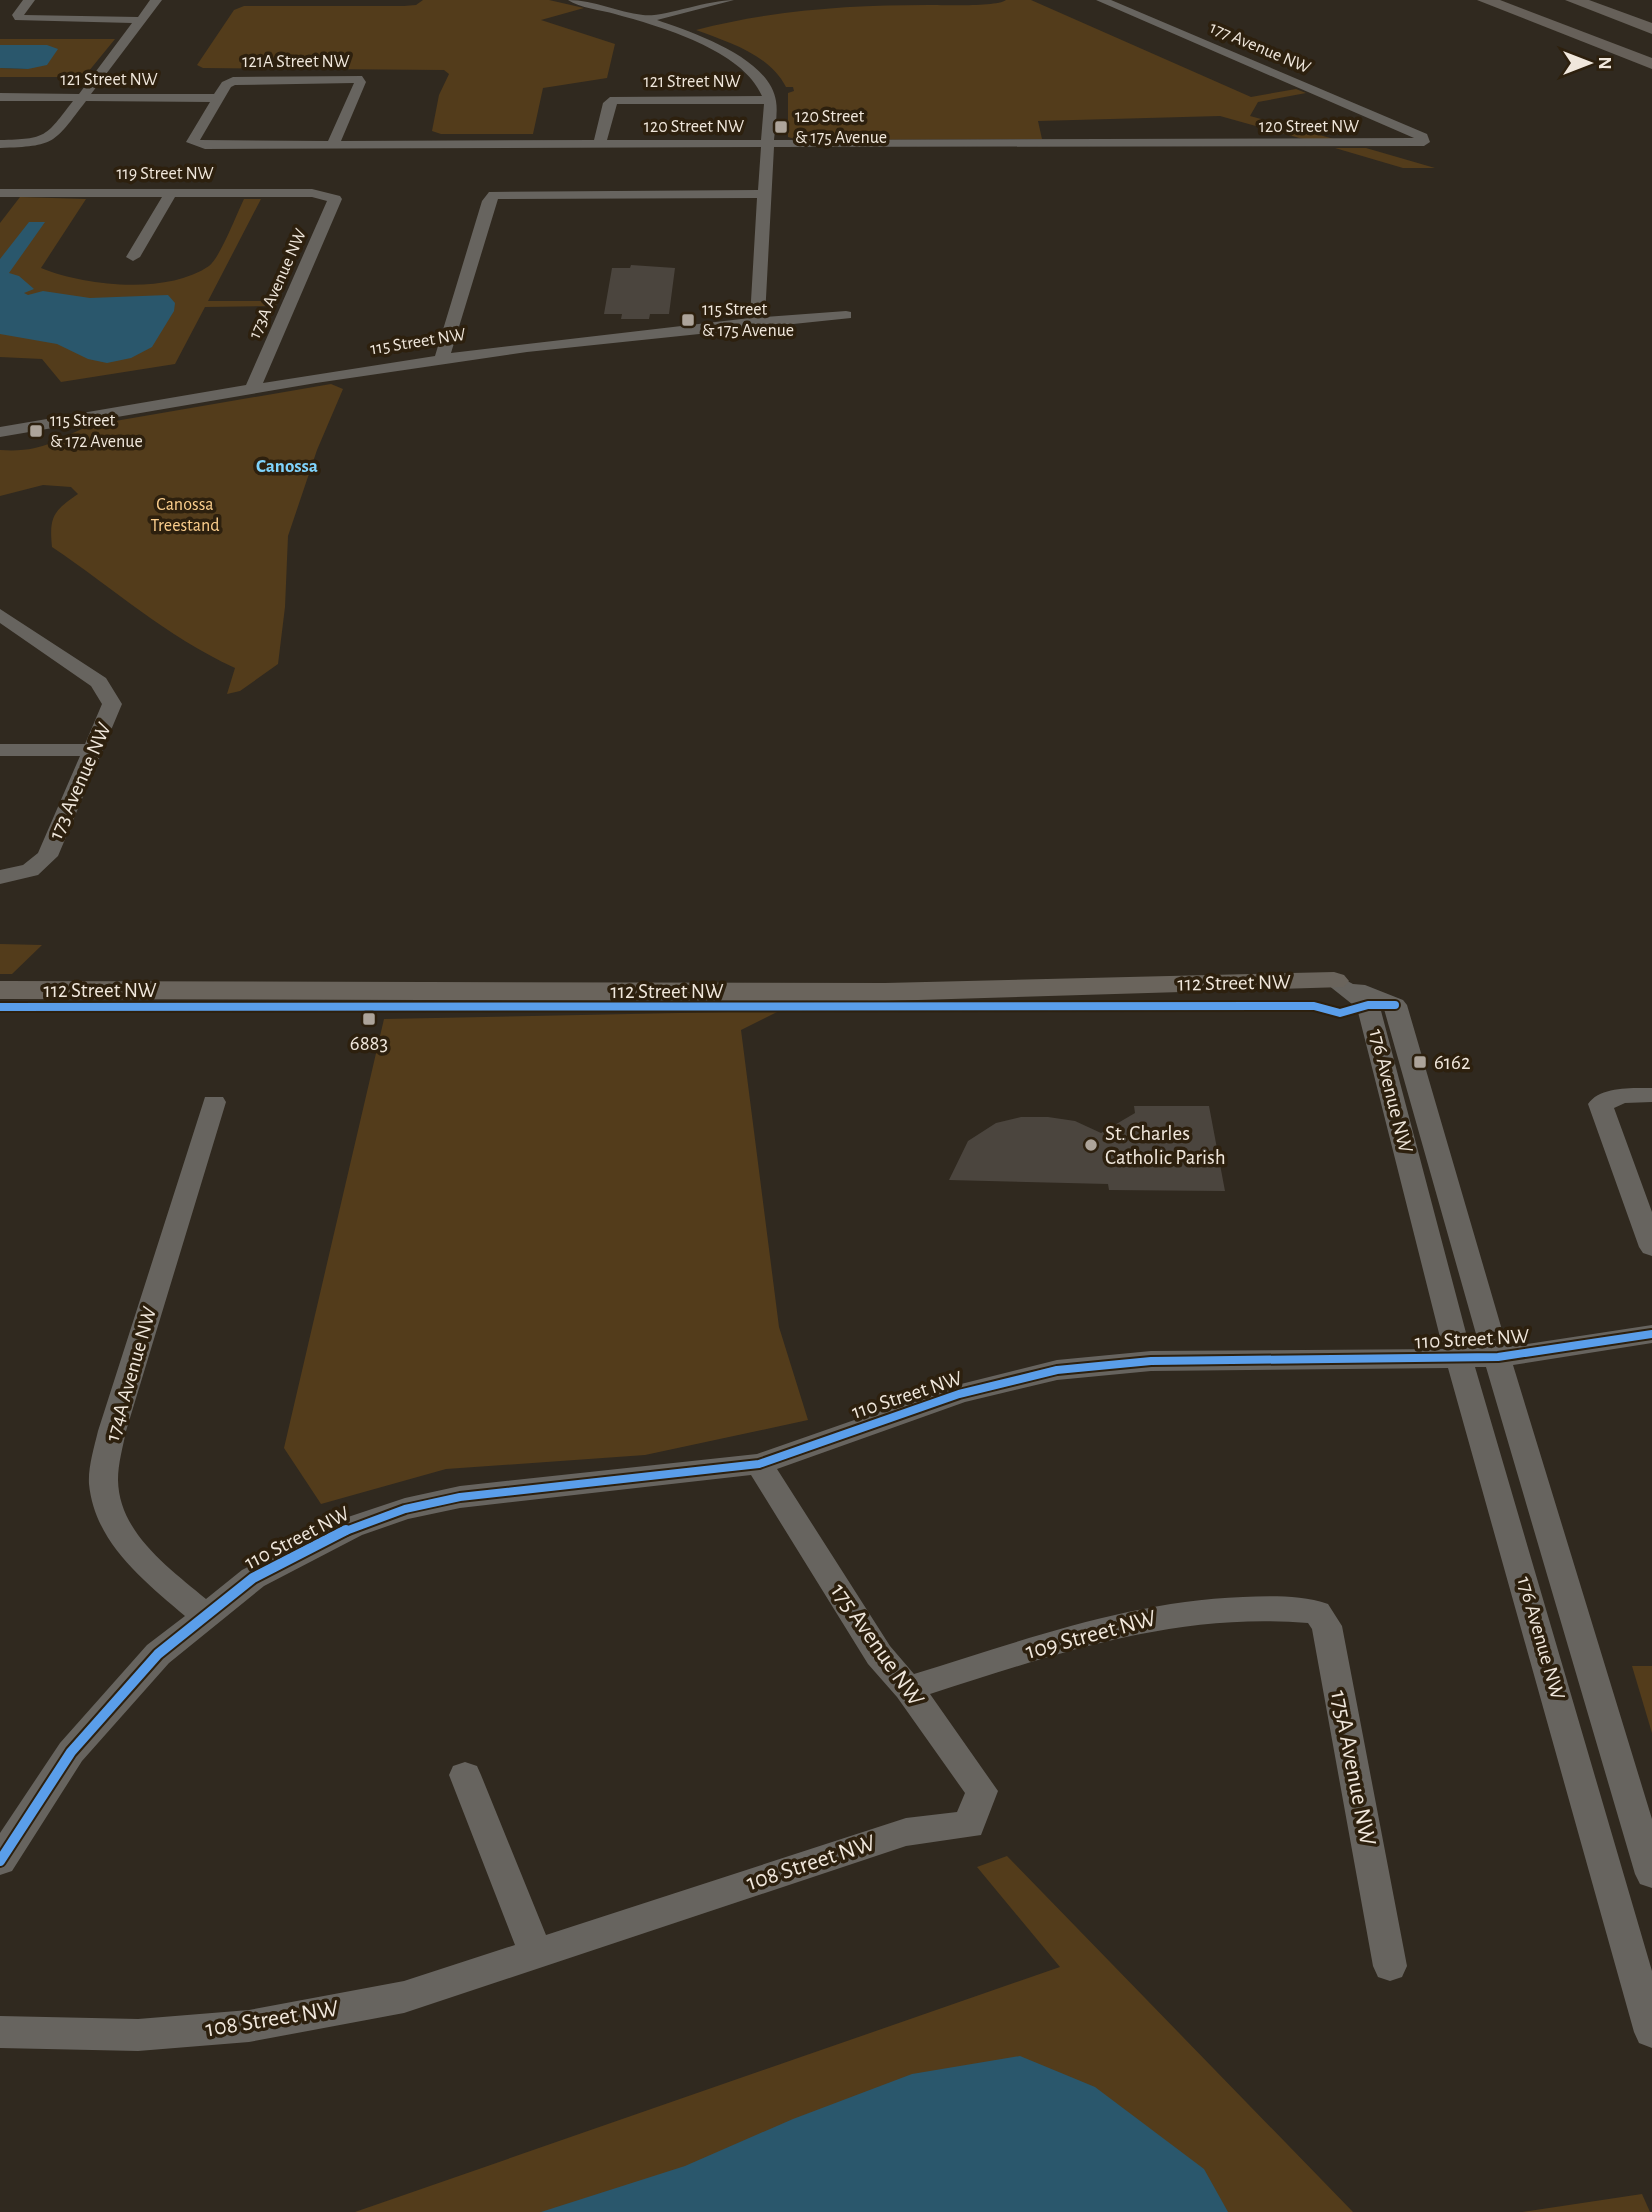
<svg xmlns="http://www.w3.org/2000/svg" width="1652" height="2212" font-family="'Alegreya Sans',sans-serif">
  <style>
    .green { fill: #533c1b }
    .water { fill: #2a576c }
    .building { fill: #4b453e }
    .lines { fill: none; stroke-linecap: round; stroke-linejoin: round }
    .minor { fill: #67645f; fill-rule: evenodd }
    .major { fill: #6a645c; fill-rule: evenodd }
    .highway { fill: #666059; fill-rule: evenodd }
    .cycleway-far1-casing { stroke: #2d200e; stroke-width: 12 }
    .cycleway-casing { stroke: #2d200e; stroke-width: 14 }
    .cycleway-far1 { stroke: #5a9eea; stroke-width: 8 }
    .cycleway { stroke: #5a9eea; stroke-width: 10 }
    .poi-dot { fill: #ada49a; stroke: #2d200e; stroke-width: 2.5 }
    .labels { text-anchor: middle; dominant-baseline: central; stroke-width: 7; stroke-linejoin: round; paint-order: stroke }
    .far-street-label { font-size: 18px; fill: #f0e7dc; stroke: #2d200e }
    .far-poi-label { font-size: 18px; fill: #f0e7dc; stroke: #2d200e; text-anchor: start }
    .far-park-label { font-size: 18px; fill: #fbce8d; stroke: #2d200e }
    .far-neighbourhood-label { font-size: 19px; font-weight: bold; fill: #7fd3fc; stroke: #2d200e }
    .street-label { font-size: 21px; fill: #f0e7dc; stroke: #2d200e }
    .poi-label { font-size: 21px; fill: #f0e7dc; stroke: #2d200e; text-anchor: start }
    .near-street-label { font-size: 24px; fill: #f0e7dc; stroke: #2d200e }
  </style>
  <rect width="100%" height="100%" fill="#30291f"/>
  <g class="green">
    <polygon points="423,0 549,0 584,8 541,20 615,44 607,78 543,88 533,134 441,134 432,131 439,95 449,74 444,70 203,68 197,65 234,10 244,6 404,6 416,5"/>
    <path d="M 1006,0 L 1031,0 L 1251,97 L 1296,89 L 1306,93 L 1258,102 L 1250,116 L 1334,139 L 1303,139 L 1220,116 L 1038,121 L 1042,139 L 798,140 L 788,137 L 788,93 L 794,91 L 793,87 L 786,87 C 769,54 728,42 696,30 C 773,10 850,5 929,5 C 946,5 997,7 1006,0 Z"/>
    <polygon points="0,39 115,39 84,77 0,77 0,68 28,69 47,45 0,45"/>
    <polygon points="1335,148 1366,148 1435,168 1403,168"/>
    <path d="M 20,197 L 86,199 L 41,268 C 85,286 167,295 209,266 C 220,258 237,213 244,199 L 261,199 L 208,301 L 277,301 L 276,306 L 205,307 L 175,364 L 61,382 L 42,359 L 0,357 L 0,223 Z"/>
    <path d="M 331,384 L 343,389 L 317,450 L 288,536 L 285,607 L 278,664 L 240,691 L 227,694 L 235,668 C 164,635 116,590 52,547 C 49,517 53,511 78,494 L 71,487 L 43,485 L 0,496 L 0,450 C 44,453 55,439 92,425 Z"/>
    <polygon points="0,944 42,945 12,974 0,974"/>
    <polygon points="779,1011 741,1030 779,1327 808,1420 645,1455 446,1469 321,1504 284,1448 384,1019"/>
    <polygon points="1632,1666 1652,1666 1652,1733"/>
    <polygon points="1007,1856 1353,2212 355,2212 1060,1967 977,1867"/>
    <polygon points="1642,2194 1650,2212 1522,2212"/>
  </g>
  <g class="water">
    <polygon points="0,45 47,45 58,49 47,65 28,69 0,68"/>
    <polygon points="29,222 45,222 9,273 19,276 34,289 24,293 28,295 43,291 90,298 168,295 175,303 174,311 152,347 131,358 107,363 88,359 57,344 0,334 0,259"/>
    <polygon points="1020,2056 1095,2087 1204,2169 1228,2212 541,2212 685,2166 793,2119 912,2074"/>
  </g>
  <g class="building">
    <polygon points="631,265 675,268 669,314 650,314 649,319 621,319 622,314 604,314 612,268 630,268"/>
    <polygon points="1134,1106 1209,1106 1225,1191 1109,1190 1108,1184 949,1180 968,1141 996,1123 1021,1117 1048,1117 1075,1121 1101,1133 1135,1113"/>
  </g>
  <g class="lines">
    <g class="minor">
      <path d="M 23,0 L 35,0 L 24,15 L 138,17 L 150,0 L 162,0 L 91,94 L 214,94 L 222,82 L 233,77 L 362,76 L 366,82 L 341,141 L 594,140 L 603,103 L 610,97 L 762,96 C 743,50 659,26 615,14 C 601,10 580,8 568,0 C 595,0 617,12 643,15 C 662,18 706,0 734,0 L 657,20 C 692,32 770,58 776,101 C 778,113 775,128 774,140 L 1414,138 L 1096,0 L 1111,0 L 1427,134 L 1430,142 L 1424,146 L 774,147 L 765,317 L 846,311 L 851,312 L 851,318 L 527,352 L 316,383 L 0,437 L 0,427 L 246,385 L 327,201 L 312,197 L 175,197 L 140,257 L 133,261 L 126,257 L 162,197 L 0,197 L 0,189 L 312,189 L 340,196 L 342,199 L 263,383 L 435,356 L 482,201 L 489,192 L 758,190 L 761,147 L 205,149 L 186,142 L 210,102 L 86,101 C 53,144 56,146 0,148 L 0,140 C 47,139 45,137 73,101 L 0,101 L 0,93 L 79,94 L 132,23 L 15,20 L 12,15 ZM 354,83 L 328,141 L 200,140 L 231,87 L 235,85 ZM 617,104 L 764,104 L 761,140 L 607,140 ZM 757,198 L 750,318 L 451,353 L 498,199 Z"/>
      <polygon points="0,609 106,678 122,704 58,856 38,875 0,884 0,870 23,865 38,853 80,756 0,756 0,744 85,744 102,704 91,686 0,623"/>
      <path d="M 1334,974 L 1353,984 L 1365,985 L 1403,1000 L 1407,1005 L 1507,1347 L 1652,1325 L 1652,1343 L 1513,1365 L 1652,1819 L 1652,1888 L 1640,1884 L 1635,1874 L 1486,1367 L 1475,1367 L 1652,1971 L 1652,2048 L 1639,2043 L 1634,2032 L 1448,1368 L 1151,1371 L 1057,1380 L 965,1402 L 777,1469 L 890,1646 L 914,1674 C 1022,1641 1129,1601 1243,1597 C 1270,1596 1301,1595 1328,1604 L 1342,1626 L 1407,1966 L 1402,1977 L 1390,1981 L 1378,1977 L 1373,1966 L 1312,1629 L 1308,1623 C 1173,1612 1056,1654 930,1694 L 998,1791 L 981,1835 L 906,1846 L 404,2013 L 249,2042 L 138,2051 L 0,2048 L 0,2016 L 138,2019 L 249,2010 L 404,1981 L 515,1945 L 449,1775 L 453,1766 L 465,1762 L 477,1766 L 481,1775 L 546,1935 L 906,1818 L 957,1812 L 965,1793 L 897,1697 L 868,1664 L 751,1475 L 460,1508 L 408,1519 L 362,1535 L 264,1586 L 169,1663 L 82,1761 L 12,1871 L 0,1875 L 0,1833 L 60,1743 L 147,1645 L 185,1616 C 143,1580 95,1543 89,1484 C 88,1467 94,1448 98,1431 L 205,1097 L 223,1097 L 226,1102 L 126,1431 C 123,1447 118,1463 118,1480 C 119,1533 169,1568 206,1599 L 242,1570 L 342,1519 L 405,1498 L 460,1486 L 757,1454 L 949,1387 L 1057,1360 L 1151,1351 L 1443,1349 L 1357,1008 L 1323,981 ZM 1380,1007 L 1384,1009 L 1480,1348 L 1470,1348 Z"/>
      <path d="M 1652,1088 L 1652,1102 L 1625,1103 L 1614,1108 L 1652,1212 L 1652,1256 L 1643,1253 L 1639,1247 L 1588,1104 C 1600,1086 1633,1088 1652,1088 Z"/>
    </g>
    <polygon class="major" points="1334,972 1344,975 1349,981 1344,987 885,1001 0,999 0,981 885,983"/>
    <g class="highway">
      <polygon points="1477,0 1500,0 1652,58 1652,69"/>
      <polygon points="1565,0 1589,0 1652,23 1652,34"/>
    </g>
    <g class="cycleway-far1-casing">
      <g id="cycleway-far1">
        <polyline points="0,1007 1314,1006 1340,1013 1368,1005 1395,1005"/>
        <polyline points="343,1532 405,1509 460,1497 759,1464 959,1394 1057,1370 1151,1361 1498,1357 1652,1334"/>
      </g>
    </g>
    <g class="cycleway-casing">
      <polyline id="cycleway" points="0,1861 71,1752 158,1654 253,1578 346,1530"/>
    </g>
    <use href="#cycleway-far1" class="cycleway-far1"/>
    <use href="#cycleway" class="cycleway"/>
  </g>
  <g class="poi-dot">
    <rect x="774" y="120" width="14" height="14" rx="3.5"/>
    <rect x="681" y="313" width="14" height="14" rx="3.5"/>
    <rect x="29" y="424" width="14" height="14" rx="3.5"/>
    <rect x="362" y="1012" width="14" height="14" rx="3.5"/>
    <rect x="1413" y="1055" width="14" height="14" rx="3.5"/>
    <circle cx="1091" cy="1145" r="7"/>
  </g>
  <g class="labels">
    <g class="far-street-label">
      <text transform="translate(1260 48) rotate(23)">177 Avenue NW</text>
      <text x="296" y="62">121A Street NW</text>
      <text x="109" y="80">121 Street NW</text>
      <text x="692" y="82">121 Street NW</text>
      <text x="694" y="127">120 Street NW</text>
      <text x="1309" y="127">120 Street NW</text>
      <text x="165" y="174">119 Street NW</text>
      <text transform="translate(278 284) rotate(-66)">173A Avenue NW</text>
      <text transform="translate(418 342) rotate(-9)">115 Street NW</text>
    </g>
    <g class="far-poi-label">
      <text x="795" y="117">120 Street<tspan x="795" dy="21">&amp; 175 Avenue</tspan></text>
      <text x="702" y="310">115 Street<tspan x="702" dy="21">&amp; 175 Avenue</tspan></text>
      <text x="50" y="421">115 Street<tspan x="50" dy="21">&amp; 172 Avenue</tspan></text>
    </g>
    <g class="far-park-label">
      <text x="185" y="505">Canossa<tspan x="185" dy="21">Treestand</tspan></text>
    </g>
    <g class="far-neighbourhood-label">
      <text x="287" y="466">Canossa</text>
    </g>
    <g class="street-label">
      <text transform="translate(80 781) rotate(-66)">173 Avenue NW</text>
      <text transform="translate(1234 983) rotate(-1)">112 Street NW</text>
      <text x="100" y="990">112 Street NW</text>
      <text x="667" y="991">112 Street NW</text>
      <text transform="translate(1391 1091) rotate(76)">176 Avenue NW</text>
      <text transform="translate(1472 1339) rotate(-3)">110 Street NW</text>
      <text transform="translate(131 1374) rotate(-74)">174A Avenue NW</text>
      <text transform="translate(907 1395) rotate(-18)">110 Street NW</text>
      <text transform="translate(297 1538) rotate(-27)">110 Street NW</text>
      <text transform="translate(1541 1638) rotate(74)">176 Avenue NW</text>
    </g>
    <g class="poi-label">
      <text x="369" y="1043" text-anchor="middle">6883</text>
      <text x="1434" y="1062">6162</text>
      <text x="1105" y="1133">St. Charles<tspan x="1105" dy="24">Catholic Parish</tspan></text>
    </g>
    <g class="near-street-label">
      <text transform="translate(1091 1635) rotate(-15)">109 Street NW</text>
      <text transform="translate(877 1645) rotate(55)">175 Avenue NW</text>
      <text transform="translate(1353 1768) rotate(79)">175A Avenue NW</text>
      <text transform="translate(811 1863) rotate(-18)">108 Street NW</text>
      <text transform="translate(272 2019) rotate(-9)">108 Street NW</text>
    </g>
  </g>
  <g transform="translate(1589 63) rotate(90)" stroke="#2d200e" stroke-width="5" paint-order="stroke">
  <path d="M0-5L12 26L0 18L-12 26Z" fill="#f0e7dc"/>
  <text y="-10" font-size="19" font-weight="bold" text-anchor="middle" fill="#f0e7dc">N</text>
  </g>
</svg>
